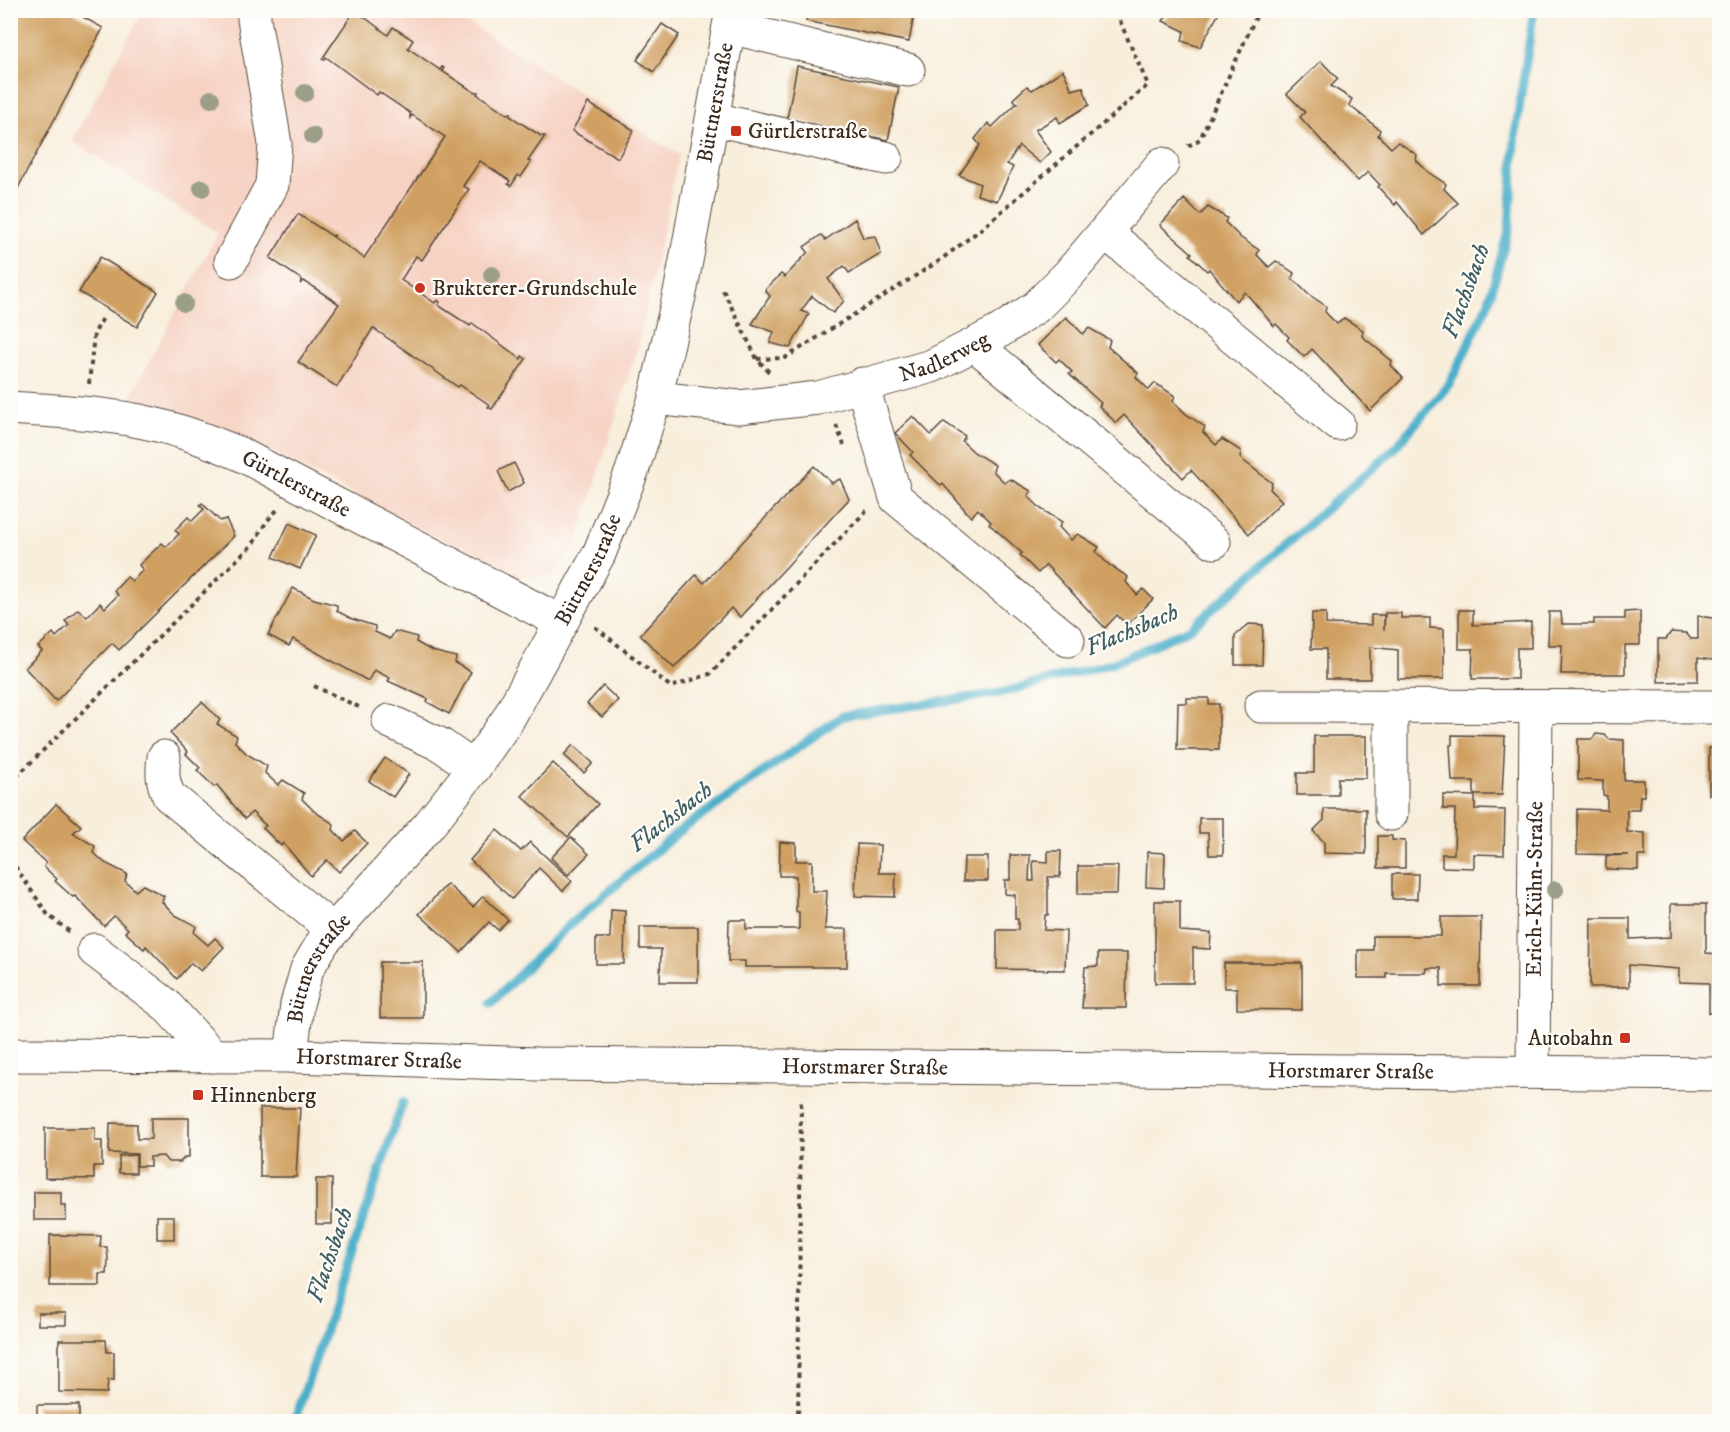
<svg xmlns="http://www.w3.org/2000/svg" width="1730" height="1432" font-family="'IM FELL DW Pica',serif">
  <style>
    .built { fill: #f6d2c3 }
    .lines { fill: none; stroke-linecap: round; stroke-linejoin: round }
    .stream { stroke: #4bafca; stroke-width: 9 }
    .building { fill: #d0a062 }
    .minor-casing { stroke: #57473a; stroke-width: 35 }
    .path { stroke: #57473a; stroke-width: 4; stroke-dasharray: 4.5 4.5; stroke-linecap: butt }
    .minor { stroke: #fff; stroke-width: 33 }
    .tree { fill: #9c9f88 }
    .poi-dot { fill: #c8321e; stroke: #fdfcf7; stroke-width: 2 }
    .labels { text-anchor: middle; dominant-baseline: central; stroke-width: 4.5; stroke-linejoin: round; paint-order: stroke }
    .street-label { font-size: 22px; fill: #3b2a1e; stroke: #fdfcf7 }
    .poi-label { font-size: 22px; fill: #3b2a1e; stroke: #fdfcf7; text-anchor: start }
    .water-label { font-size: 24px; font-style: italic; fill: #415f63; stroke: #fdfcf7 }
  </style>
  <rect width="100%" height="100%" fill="#fdfcf7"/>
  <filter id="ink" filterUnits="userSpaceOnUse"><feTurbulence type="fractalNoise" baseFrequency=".0167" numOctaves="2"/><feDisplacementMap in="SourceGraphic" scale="12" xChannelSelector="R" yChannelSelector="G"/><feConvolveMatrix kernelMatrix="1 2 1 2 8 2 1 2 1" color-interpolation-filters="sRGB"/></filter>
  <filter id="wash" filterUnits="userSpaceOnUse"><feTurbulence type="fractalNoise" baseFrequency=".008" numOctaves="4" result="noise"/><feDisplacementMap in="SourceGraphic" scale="24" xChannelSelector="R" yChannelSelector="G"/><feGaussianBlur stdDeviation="1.35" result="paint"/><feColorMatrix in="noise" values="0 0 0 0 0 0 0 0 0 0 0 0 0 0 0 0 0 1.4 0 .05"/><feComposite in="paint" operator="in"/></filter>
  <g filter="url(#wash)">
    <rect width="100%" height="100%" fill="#f8eedc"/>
    <polygon class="built" points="448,10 679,155 639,343 576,545 553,576 511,577 267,449 130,397 218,233 72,141 143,11"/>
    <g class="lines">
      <g class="stream">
        <polyline points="491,1003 567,927 676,834 842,716 1000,693 1114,663 1191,628 1394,449 1450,383 1488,304 1509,228 1516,128 1534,10"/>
        <polyline points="294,1422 403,1102"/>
      </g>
    </g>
    <g id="blocks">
      <g class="building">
        <polygon points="10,10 70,10 103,28 10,203"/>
        <polygon points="355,10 388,35 393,27 413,40 408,48 440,70 442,67 444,68 442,71 474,92 478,92 477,94 507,114 511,113 510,116 541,136 545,136 528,161 531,162 521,177 518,175 511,186 508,184 510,181 480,161 463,186 469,189 422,260 416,256 401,280 435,303 437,300 440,302 438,305 470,326 472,323 521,359 522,356 526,359 492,409 488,407 490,405 460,385 458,387 373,328 337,387 298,362 339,304 304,281 300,284 302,280 270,258 298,214 332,236 335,235 333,237 364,258 445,137 412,115 410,118 410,113 379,92 377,95 326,57 324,60 322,59"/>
        <polygon points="808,10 915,10 909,42 806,21"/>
        <polygon points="1171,10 1215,10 1219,13 1200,47 1182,41 1184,31 1163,21"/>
        <polygon points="662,24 679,35 654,72 637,60"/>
        <polygon points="1321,61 1338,79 1331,86 1352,99 1349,105 1380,130 1378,135 1391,148 1398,142 1417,155 1416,160 1428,172 1446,184 1444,189 1458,203 1424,235 1397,202 1395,205 1378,187 1380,185 1368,172 1358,181 1300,117 1305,112 1287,94"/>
        <polygon points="797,66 899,87 888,140 787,119"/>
        <polygon points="1063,70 1072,90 1083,87 1089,105 1060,123 1057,117 1035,130 1051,152 1040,163 1019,146 1007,164 1013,167 997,201 977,195 980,184 959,175 980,145 975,139 988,123 992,127 1017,103 1013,99 1027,86 1032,90"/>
        <polygon points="588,103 634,130 618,158 572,131"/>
        <polygon points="1184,199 1200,215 1208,207 1227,218 1225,222 1241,238 1259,250 1257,255 1269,267 1276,261 1294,273 1292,278 1308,294 1326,306 1325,312 1337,324 1344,318 1363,330 1362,336 1392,361 1391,365 1403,378 1370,411 1312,349 1304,357 1287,340 1289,337 1276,324 1274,326 1245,292 1236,301 1209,269 1207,271 1190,255 1192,253 1160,225"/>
        <polygon points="855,219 863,238 875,236 881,254 849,273 844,266 828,279 844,301 833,313 812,296 801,311 809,314 790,348 770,343 774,332 752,324 770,296 765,290 781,274 785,277 808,252 804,247 821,235 825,240"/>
        <polygon points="100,257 158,292 137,327 79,292"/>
        <polygon points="1066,317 1083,334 1089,328 1110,340 1108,347 1138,373 1136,377 1149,390 1155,383 1175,396 1173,401 1186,414 1205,427 1203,432 1216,445 1222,439 1241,451 1240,458 1272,483 1270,489 1282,501 1249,534 1191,470 1183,478 1124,415 1116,423 1099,406 1101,403 1069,374 1072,372 1059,359 1056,362 1038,345"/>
        <polygon points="913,416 931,435 944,422 965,436 962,441 975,453 995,465 993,471 1005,483 1010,479 1031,491 1028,496 1041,509 1062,522 1059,527 1071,540 1078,534 1099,547 1096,552 1108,564 1128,577 1126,582 1137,595 1143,589 1153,599 1127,625 1117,615 1105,628 1046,565 1038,573 1020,555 1022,553 989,524 991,522 978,509 971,517 943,484 941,486 910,455 913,452 895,433"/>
        <polygon points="514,463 524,483 508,492 498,471"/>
        <polygon points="814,466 832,483 840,479 849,499 740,617 731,608 674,668 640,635 696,575 704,583"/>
        <polygon points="202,503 220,521 226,519 234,536 119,650 112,643 56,701 25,668 42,651 38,647 53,633 56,637 69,625 65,621 78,609 87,617 100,603 105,608 118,595 114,591 127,577 132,581 143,570 139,565 162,543 166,547 179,534 175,530 188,517 192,521 204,509 200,505"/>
        <polygon points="289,523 316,535 300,569 273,557"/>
        <polygon points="293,588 314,599 337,605 337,611 352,619 375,626 375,632 390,639 395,631 417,637 416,642 432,651 456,657 455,663 471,672 449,714 427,702 428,699 388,681 390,678 374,670 368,681 293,639 289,646 268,635"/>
        <polygon points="1459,610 1473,610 1473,625 1531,622 1531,648 1517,648 1517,679 1472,679 1473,649 1459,649"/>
        <polygon points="1640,611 1640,645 1625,645 1625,674 1561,674 1562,645 1548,645 1549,612 1561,612 1562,624 1594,624 1594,619 1625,619 1625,612"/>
        <polygon points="1312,613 1326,613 1326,624 1371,625 1371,615 1384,615 1384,630 1385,613 1401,613 1401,618 1430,618 1430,628 1444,629 1444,679 1398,679 1398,650 1370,647 1370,679 1326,679 1326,649 1311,649"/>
        <polygon points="1698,616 1719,619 1719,661 1698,658 1698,681 1658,682 1658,639 1666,639 1671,632 1686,633 1691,639 1698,639"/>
        <polygon points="1249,624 1263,625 1262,665 1235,665 1235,636"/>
        <polygon points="603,686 618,700 602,717 587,704"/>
        <polygon points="1187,698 1209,698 1209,704 1219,704 1219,750 1177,750 1178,703 1187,703"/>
        <polygon points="202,702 220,720 217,724 237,736 235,742 247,754 267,766 265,773 278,785 283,780 304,793 302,799 315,812 334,824 333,830 344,841 355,831 367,843 339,872 327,860 311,876 283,843 281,846 263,828 266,826 252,812 245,819 217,785 214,787 197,770 200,768 186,754 188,752 170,733"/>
        <polygon points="1596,734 1605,735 1609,739 1624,740 1624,780 1644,780 1644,796 1640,796 1639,810 1627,810 1627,832 1645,833 1645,856 1638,856 1638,870 1606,869 1606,856 1629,855 1577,854 1577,809 1607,810 1607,796 1603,795 1603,781 1578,780 1578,739 1592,739"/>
        <polygon points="1452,735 1505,736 1502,795 1474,795 1474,781 1452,781 1450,745 1452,745"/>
        <polygon points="1314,736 1366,736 1366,778 1338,778 1338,795 1297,795 1297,773 1314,773"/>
        <polygon points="573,745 593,763 584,773 564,755"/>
        <rect x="1709" y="748" width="10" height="47"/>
        <polygon points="385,758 409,774 393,797 369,781"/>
        <polygon points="553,763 598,804 568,837 522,796"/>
        <polygon points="1443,795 1475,796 1475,809 1505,810 1504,855 1474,854 1474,868 1442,867 1442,854 1454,854 1455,809 1443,809"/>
        <polygon points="56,804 81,826 73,833 95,846 93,852 105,863 127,874 125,881 136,891 143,885 164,896 162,902 175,915 196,926 194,933 208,945 215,938 224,947 201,971 191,963 177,979 146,946 144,949 125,932 128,929 114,916 104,926 75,896 73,897 55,881 57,879 44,867 46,863 22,841"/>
        <polygon points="1324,809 1366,809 1366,854 1324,853 1324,842 1313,831 1324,820"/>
        <polygon points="1199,818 1223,818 1223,855 1209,855 1208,833 1199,833"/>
        <polygon points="497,830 521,851 530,842 572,881 563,891 539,868 512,899 470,860"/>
        <polygon points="1378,836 1392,836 1392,840 1405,841 1405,868 1378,868"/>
        <polygon points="571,837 589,854 568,875 551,858"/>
        <polygon points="780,842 796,843 796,861 812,861 812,891 827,891 825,929 847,929 847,967 745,967 745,961 728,961 729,920 746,920 746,929 799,929 799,912 796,912 796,876 779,876"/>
        <polygon points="857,844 880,845 879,873 896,873 895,897 855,896"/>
        <polygon points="1048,851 1061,851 1060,877 1048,877 1048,915 1045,915 1044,930 1066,931 1065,970 997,969 997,930 1018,930 1018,919 1015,919 1015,895 1005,894 1005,880 1010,880 1010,855 1030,855 1029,881 1034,881 1033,861 1048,862"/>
        <polygon points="1147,852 1165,853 1164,888 1146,887"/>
        <polygon points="964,857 988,857 988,881 963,881"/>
        <polygon points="1078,866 1118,866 1117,894 1078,894"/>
        <polygon points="1392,874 1418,874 1417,899 1392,899"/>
        <polygon points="447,884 473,907 483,896 508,920 498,930 489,922 461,952 419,914"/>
        <polygon points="1155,901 1180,901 1180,931 1211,933 1210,949 1193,948 1193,983 1155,983"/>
        <polygon points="1671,904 1706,904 1706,953 1719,954 1719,1013 1709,1013 1709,983 1679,982 1679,969 1629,965 1629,987 1590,987 1591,918 1630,918 1630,939 1671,937"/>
        <polygon points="611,910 625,911 624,964 596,964 596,938 610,938"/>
        <polygon points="1441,917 1481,917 1480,986 1441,986 1441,968 1427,968 1426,973 1386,973 1386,978 1358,978 1358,950 1373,950 1373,936 1441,936"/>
        <polygon points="640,927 698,927 698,982 660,982 661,949 640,949"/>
        <polygon points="1098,953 1127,953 1126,1008 1082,1008 1085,967 1098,966"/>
        <rect x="380" y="962" width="43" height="56"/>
        <polygon points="1224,963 1302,963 1302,1010 1237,1009 1237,988 1224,988"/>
        <polygon points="260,1108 300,1108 296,1177 260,1177"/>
        <polygon points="151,1118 189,1118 189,1157 185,1157 180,1162 168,1162 163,1156 150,1157 150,1166 137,1166 137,1154 109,1153 110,1123 137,1124 137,1139 151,1139"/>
        <polygon points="45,1128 95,1128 95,1141 102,1141 102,1166 94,1166 94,1179 45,1178"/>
        <polygon points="136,1155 136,1173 119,1173 119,1156"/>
        <rect x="316" y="1179" width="16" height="45"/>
        <polygon points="34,1192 61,1192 61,1205 66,1205 66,1220 34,1220"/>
        <rect x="157" y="1216" width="17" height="23"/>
        <polygon points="50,1235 101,1236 100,1247 107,1247 108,1260 107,1274 100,1274 100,1286 50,1286"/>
        <rect x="38" y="1313" width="28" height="12"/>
        <polygon points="59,1340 106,1340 107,1352 114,1352 114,1380 108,1380 107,1393 59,1392"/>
        <polygon points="37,1405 79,1405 79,1419 37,1422"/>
      </g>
    </g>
  </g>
  <g filter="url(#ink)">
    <use href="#blocks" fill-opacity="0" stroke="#57473a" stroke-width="1.5"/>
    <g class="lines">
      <g class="minor-casing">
        <g id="minor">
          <polyline points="729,27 908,70"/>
          <polyline points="714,119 886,158"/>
          <polyline points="1105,232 1338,424"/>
          <polyline points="231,261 272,185 275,144 254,19 254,10"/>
          <polyline points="975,345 1214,542"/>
          <polyline points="862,384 896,498 1068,640"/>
          <path id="s1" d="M 655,398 L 739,407 L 818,398 L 932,366 L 1000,331 L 1036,307 L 1069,274 L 1162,164"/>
          <path id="s2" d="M 10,408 C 58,411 107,413 153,424 C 183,431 212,442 240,454 L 561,622"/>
          <polyline points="1261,706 1720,707"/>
          <polyline points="1391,706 1391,814"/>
          <polyline points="389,721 441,745 474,768"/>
          <path d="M 164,757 C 162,772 162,782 169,796 L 333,930"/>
          <polyline points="94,950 165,1004 213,1056"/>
          <path id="s3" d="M 10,1055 L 291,1056 L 538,1064 L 1720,1074"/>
          <path id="s4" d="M 291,1056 L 297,1004 L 307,969 L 323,942 L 429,825 L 474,768 L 508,719 L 599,554 L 632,471 L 655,398 L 681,288 L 732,10"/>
          <path id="s5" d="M 1533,1071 L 1536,707"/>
        </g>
      </g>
      <g class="path">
        <polyline points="1188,146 1200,139 1259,10"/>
        <polyline points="723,290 757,359 769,372"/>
        <polyline points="757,359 785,358 939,261 980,230 1148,85 1115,10"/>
        <polyline points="89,384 94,334 104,316"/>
        <polyline points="836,425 844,445"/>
        <polyline points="595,627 671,687 710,674 867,510"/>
        <polyline points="314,686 361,708"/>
        <polyline points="10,783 252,545 267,521 279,508"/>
        <polyline points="10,859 48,915 70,932"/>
        <polyline points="798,1422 801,1098"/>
      </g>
      <use href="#minor" class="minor"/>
    </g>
    <g class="tree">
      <circle cx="305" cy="93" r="9"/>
      <circle cx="211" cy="99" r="9"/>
      <circle cx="313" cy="136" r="9"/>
      <circle cx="202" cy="188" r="9"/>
      <circle cx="492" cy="275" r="9"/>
      <circle cx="184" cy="303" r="9"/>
      <circle cx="1555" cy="890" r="9"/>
    </g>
  </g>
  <g class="poi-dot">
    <rect x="730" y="125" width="12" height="12" rx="3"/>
    <circle cx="420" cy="288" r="6"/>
    <rect x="1619" y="1032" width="12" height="12" rx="3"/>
    <rect x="192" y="1089" width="12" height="12" rx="3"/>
  </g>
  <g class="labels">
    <g class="street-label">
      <text stroke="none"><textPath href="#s4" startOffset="1066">Büttnerstraße</textPath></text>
      <text stroke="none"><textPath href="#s1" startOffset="297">Nadlerweg</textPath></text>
      <text stroke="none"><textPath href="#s2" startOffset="300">Gürtlerstraße</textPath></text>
      <text stroke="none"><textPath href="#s4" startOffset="580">Büttnerstraße</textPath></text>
      <text stroke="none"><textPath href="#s5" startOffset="182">Erich-Kühn-Straße</textPath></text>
      <text stroke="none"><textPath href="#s4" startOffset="94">Büttnerstraße</textPath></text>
      <text stroke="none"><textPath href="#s3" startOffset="369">Horstmarer Straße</textPath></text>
      <text stroke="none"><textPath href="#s3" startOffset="855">Horstmarer Straße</textPath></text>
      <text stroke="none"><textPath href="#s3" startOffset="1341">Horstmarer Straße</textPath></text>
    </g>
    <g class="poi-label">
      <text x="748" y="131">Gürtlerstraße</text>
      <text x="432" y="288">Brukterer-Grundschule</text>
      <text x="1613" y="1038" text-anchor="end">Autobahn</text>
      <text x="210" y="1095">Hinnenberg</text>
    </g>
    <g class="water-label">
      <text transform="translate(1466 291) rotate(-70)">Flachsbach</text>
      <text transform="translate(1132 630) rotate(-23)">Flachsbach</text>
      <text transform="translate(671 817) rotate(-38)">Flachsbach</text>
      <text transform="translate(330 1255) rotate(-71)">Flachsbach</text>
    </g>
  </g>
  <rect width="1730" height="1432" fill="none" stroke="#fdfcf7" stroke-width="36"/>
</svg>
